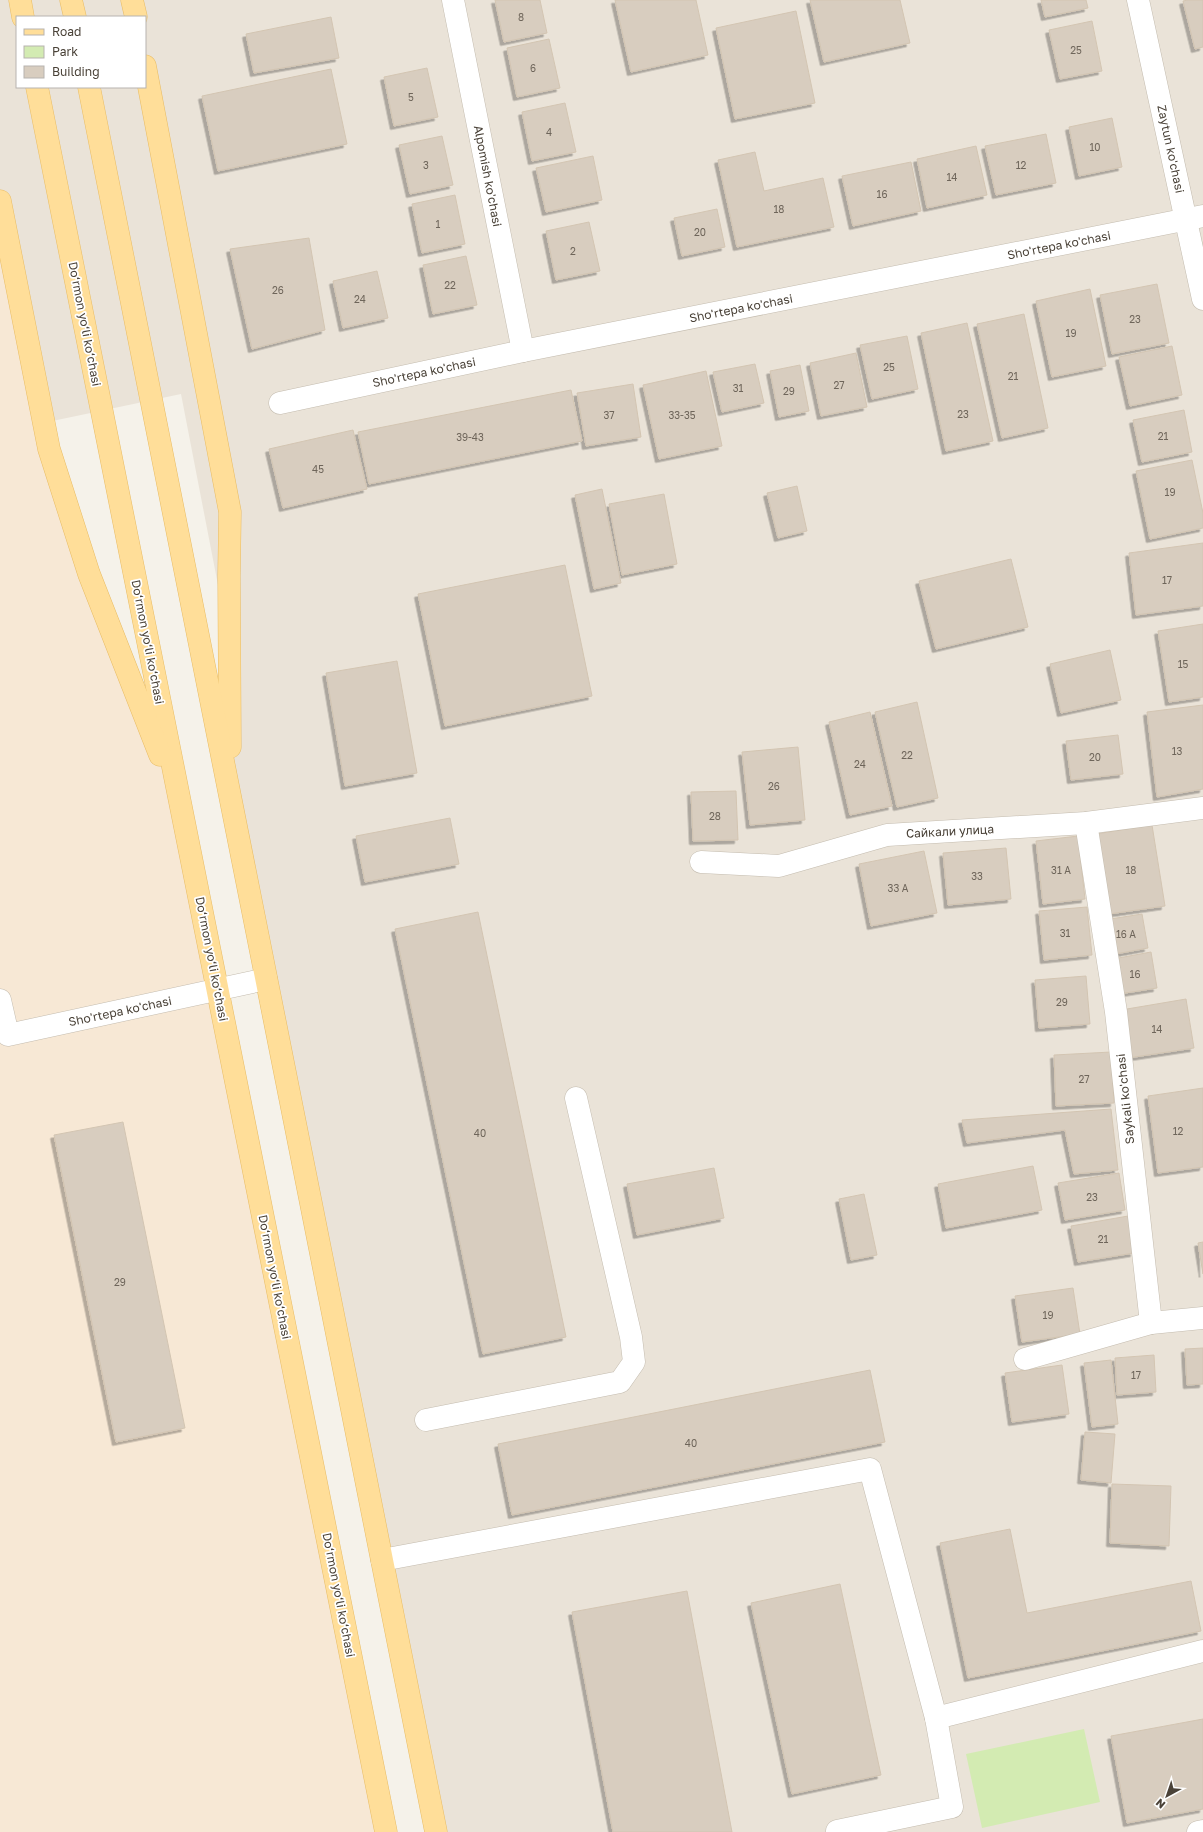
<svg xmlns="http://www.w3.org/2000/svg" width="1203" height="1832" font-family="'Golos Text',sans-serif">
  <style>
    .residential { fill: #eae3d8; fill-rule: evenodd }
    .commercial { fill: #f7e8d5 }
    .green { fill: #d3ebb2 }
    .building { fill: #d8cdbf; stroke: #d3c5b2; filter: url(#shadow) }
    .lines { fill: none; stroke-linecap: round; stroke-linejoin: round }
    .minor-casing { stroke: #c4bcaf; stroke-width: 23 }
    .major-casing { stroke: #e8bc65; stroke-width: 23 }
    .minor { stroke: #fff; stroke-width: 22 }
    .major { stroke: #ffde99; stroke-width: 22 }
    .labels { text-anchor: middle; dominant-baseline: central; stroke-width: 3.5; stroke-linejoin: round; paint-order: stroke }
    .number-label { font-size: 10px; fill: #6e655a }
    .street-label { font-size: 12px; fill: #4a4238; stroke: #fff }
  </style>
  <defs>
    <filter id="shadow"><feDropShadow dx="-3.5" dy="3.5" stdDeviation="0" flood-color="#0004"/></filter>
  </defs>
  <rect width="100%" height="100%" fill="#f5f2ea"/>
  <path class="residential" d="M 0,0 L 1203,0 L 1203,1832 L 436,1832 L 230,800 L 229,642 L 181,394 L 0,432 ZM 17,17 L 145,17 L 145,87 L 17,87 Z"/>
  <polygon class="commercial" points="0,201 49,449 182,810 386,1832 0,1832"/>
  <polygon class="green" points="1084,1729 1100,1802 982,1828 966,1754"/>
  <g class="building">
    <polygon points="495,0 540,0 547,33 504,42"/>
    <polygon points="615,0 696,0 708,55 631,72"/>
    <polygon points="810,0 900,0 910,43 824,62"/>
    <polygon points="1041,0 1086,0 1088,8 1045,17"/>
    <polygon points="1188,0 1203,0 1203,47 1195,49 1183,1"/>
    <polygon points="796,11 815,103 735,119 716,28"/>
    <polygon points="331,17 339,58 254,73 246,34"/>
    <polygon points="1092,21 1102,71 1060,79 1049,30"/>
    <polygon points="549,39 560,88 517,97 507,48"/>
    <polygon points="427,68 438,117 394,126 384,77"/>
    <polygon points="331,69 347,144 218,171 202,96"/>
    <polygon points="565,103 576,152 532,161 522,112"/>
    <polygon points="1112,118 1122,167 1079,176 1069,127"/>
    <polygon points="1046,134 1056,183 996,195 985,146"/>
    <polygon points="442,136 453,185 410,194 399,145"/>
    <polygon points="976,146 987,195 927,208 917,159"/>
    <polygon points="755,152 764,191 823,178 834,227 737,247 718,160"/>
    <polygon points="593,156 602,200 546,212 536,168"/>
    <polygon points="911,162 921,211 853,226 842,176"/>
    <polygon points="455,195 465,244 422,253 412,204"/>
    <polygon points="717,209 725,247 682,256 674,218"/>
    <polygon points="589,222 600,271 556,280 546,231"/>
    <polygon points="309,238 325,330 252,349 230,249"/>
    <polygon points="466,256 477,305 433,314 423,265"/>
    <polygon points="377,271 388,318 343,328 333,281"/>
    <polygon points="1157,284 1169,343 1112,354 1100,295"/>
    <polygon points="1090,289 1106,366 1052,377 1036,301"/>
    <polygon points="1024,314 1048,428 1002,438 977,324"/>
    <polygon points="967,323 993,441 946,451 921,333"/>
    <polygon points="907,336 918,389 872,399 860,345"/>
    <polygon points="1172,346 1182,395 1130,406 1119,357"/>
    <polygon points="856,353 867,407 821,416 810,363"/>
    <polygon points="755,364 764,403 722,412 713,372"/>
    <polygon points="800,365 809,411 779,417 770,371"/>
    <polygon points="706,371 722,446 659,459 643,385"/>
    <polygon points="633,384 641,437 586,446 577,393"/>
    <polygon points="571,390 582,441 369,484 358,432"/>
    <polygon points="1184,410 1192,452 1142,462 1133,420"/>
    <polygon points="353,430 367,489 283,508 269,449"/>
    <polygon points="1192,460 1203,513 1203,528 1150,539 1136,471"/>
    <polygon points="797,486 807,531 778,538 767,493"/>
    <polygon points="602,489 621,583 594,589 575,495"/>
    <polygon points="664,494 677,564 622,575 609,504"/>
    <polygon points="1203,543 1203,606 1136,615 1129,553"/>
    <polygon points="1011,559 1028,627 936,649 919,581"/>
    <polygon points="565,565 592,696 445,726 418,594"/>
    <polygon points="1203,624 1203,697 1169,702 1158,631"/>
    <polygon points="1110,650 1121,700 1061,713 1050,664"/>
    <polygon points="397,661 417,773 345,786 326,673"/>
    <polygon points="917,702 938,798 897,807 875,712"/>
    <polygon points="1203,705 1203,789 1157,797 1147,712"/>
    <polygon points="870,712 892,806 850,815 829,722"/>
    <polygon points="1118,735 1123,774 1071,780 1066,741"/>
    <polygon points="798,747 805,820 750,825 742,752"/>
    <polygon points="736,791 738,840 693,841 691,792"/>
    <polygon points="450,818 459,864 365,882 356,836"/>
    <polygon points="1152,825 1165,906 1109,914 1096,834"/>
    <polygon points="1078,836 1085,899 1043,904 1036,841"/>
    <polygon points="1006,848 1011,899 948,905 943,853"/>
    <polygon points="924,851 937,913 871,926 859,864"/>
    <polygon points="1087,907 1092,955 1044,960 1039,911"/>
    <polygon points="478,912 566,1337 483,1354 395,929"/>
    <polygon points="1142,914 1148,948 1110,955 1104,920"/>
    <polygon points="1151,952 1157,988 1119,994 1113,959"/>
    <polygon points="1086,976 1090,1024 1039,1028 1035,980"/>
    <polygon points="1186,999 1194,1048 1128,1058 1121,1010"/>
    <polygon points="1111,1052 1114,1103 1056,1106 1054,1055"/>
    <polygon points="1203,1088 1203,1167 1158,1173 1148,1096"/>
    <polygon points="1111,1109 1118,1170 1074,1174 1065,1130 967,1143 962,1120"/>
    <polygon points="123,1122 185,1428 116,1442 54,1135"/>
    <polygon points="1033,1166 1042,1210 946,1228 938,1184"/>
    <polygon points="714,1168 724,1218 637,1235 627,1184"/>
    <polygon points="1119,1173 1125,1210 1065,1220 1058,1183"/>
    <polygon points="864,1194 877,1255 851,1260 839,1199"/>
    <polygon points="1128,1216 1134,1253 1078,1262 1071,1226"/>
    <polygon points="1203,1242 1203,1274 1198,1243"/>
    <polygon points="1073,1288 1080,1334 1022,1342 1015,1296"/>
    <polygon points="1203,1348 1203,1384 1187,1385 1185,1349"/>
    <polygon points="1154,1355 1156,1392 1117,1395 1115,1358"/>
    <polygon points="1111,1360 1118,1424 1092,1427 1084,1363"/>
    <polygon points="1062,1365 1069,1414 1012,1422 1005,1373"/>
    <polygon points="870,1370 885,1442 512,1515 498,1444"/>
    <polygon points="1085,1432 1115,1434 1111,1483 1081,1480"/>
    <polygon points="1112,1484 1171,1486 1169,1546 1110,1543"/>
    <polygon points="1010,1529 1027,1613 1191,1581 1201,1631 968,1678 940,1543"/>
    <polygon points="840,1584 881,1775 792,1794 751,1603"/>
    <polygon points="687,1591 732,1832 613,1832 572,1612"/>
    <polygon points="1203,1719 1203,1809 1127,1823 1111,1736"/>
  </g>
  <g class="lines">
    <g class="minor-casing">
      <g id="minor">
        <polyline points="453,0 523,351"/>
        <polyline points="1138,0 1203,299"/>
        <polyline points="280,403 523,351 1203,216"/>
        <polyline points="1086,823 1116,1012 1151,1323"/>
        <polyline points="701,862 779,866 887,835 1086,823 1203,808"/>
        <polyline points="0,1000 8,1035 266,979"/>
        <polyline points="1025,1359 1151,1323 1203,1318"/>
        <polyline points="426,1420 620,1382 634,1362 631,1337 576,1098"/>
        <polyline points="382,1560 870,1469 936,1718 952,1807 837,1831"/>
        <polyline points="936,1718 1203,1651"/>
        <polyline points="1198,1832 1203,1831"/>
      </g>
    </g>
    <g class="major-casing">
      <g id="major">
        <polyline points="20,0 23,17"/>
        <polyline points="71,0 75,17"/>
        <polyline points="132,0 136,17"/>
        <polyline points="145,66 230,512 229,576 230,747"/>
        <polyline points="37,87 386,1832"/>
        <polyline points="89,87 436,1832"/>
        <polyline points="0,201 49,449 89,574 160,755"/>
      </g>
    </g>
    <use href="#minor" class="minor"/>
    <use href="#major" class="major"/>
  </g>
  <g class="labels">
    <g class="number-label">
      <text x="521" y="17">8</text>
      <text x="1076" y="50">25</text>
      <text x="533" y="68">6</text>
      <text x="411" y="97">5</text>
      <text x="549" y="132">4</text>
      <text x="1095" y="147">10</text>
      <text x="426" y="165">3</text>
      <text x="1021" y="165">12</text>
      <text x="952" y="177">14</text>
      <text x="882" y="194">16</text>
      <text x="779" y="209">18</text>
      <text x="438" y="224">1</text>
      <text x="700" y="232">20</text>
      <text x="573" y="251">2</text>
      <text x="450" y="285">22</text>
      <text x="278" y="290">26</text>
      <text x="360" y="299">24</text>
      <text x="1135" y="319">23</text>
      <text x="1071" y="333">19</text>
      <text x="889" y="367">25</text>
      <text x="1013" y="376">21</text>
      <text x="839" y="385">27</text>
      <text x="738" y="388">31</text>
      <text x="789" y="391">29</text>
      <text x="963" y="414">23</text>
      <text x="609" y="415">37</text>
      <text x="682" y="415">33-35</text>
      <text x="1163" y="436">21</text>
      <text x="470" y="437">39-43</text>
      <text x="318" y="469">45</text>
      <text x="1170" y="492">19</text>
      <text x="1167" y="580">17</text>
      <text x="1183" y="664">15</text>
      <text x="1177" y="751">13</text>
      <text x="907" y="755">22</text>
      <text x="1095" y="757">20</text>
      <text x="860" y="764">24</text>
      <text x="774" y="786">26</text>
      <text x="715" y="816">28</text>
      <text x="1061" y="870">31 A</text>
      <text x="1131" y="870">18</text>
      <text x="977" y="876">33</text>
      <text x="898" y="888">33 A</text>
      <text x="1065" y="933">31</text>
      <text x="1126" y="934">16 А</text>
      <text x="1135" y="974">16</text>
      <text x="1062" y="1002">29</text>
      <text x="1157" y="1029">14</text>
      <text x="1084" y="1079">27</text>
      <text x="1178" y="1131">12</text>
      <text x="480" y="1133">40</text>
      <text x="1092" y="1197">23</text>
      <text x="1103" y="1239">21</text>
      <text x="120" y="1282">29</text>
      <text x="1048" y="1315">19</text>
      <text x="1136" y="1375">17</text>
      <text x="691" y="1443">40</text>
    </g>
    <g class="street-label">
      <text transform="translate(1171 149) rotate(78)">Zaytun ko'chasi</text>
      <text transform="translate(488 176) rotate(79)">Alpomish ko'chasi</text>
      <text transform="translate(1059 245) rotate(-11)">Sho'rtepa ko'chasi</text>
      <text transform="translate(741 308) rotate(-11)">Sho'rtepa ko'chasi</text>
      <text transform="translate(85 324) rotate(79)">Do‘rmon yo‘li ko‘chasi</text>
      <text transform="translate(424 372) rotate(-12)">Sho'rtepa ko'chasi</text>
      <text transform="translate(148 642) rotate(79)">Do‘rmon yo‘li ko‘chasi</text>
      <text transform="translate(950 831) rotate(-3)">Сайкали улица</text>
      <text transform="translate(212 959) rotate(79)">Do‘rmon yo‘li ko‘chasi</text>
      <text transform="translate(120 1011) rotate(-12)">Sho'rtepa ko'chasi</text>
      <text transform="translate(1125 1099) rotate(-96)">Saykali ko'chasi</text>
      <text transform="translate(275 1277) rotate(79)">Do‘rmon yo‘li ko‘chasi</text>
      <text transform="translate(339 1595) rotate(79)">Do‘rmon yo‘li ko‘chasi</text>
    </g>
  </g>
  <rect x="16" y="16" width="130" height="72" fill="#ffffff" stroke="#b7b3af"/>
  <rect x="24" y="29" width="20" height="6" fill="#ffde99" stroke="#b7b3af"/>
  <text x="52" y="36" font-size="12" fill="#4a4238">Road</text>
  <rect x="24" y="46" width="20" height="12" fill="#d3ebb2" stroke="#b7b3af"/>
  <text x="52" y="56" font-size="12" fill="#4a4238">Park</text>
  <rect x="24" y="66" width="20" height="12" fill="#d8cdbf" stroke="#b7b3af"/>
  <text x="52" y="76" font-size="12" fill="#4a4238">Building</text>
  <g transform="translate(1167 1796) rotate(220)" stroke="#ffffff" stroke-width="3" paint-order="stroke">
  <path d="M0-3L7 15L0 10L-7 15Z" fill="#4a4238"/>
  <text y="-6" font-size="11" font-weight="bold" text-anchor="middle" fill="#4a4238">N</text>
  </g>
</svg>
